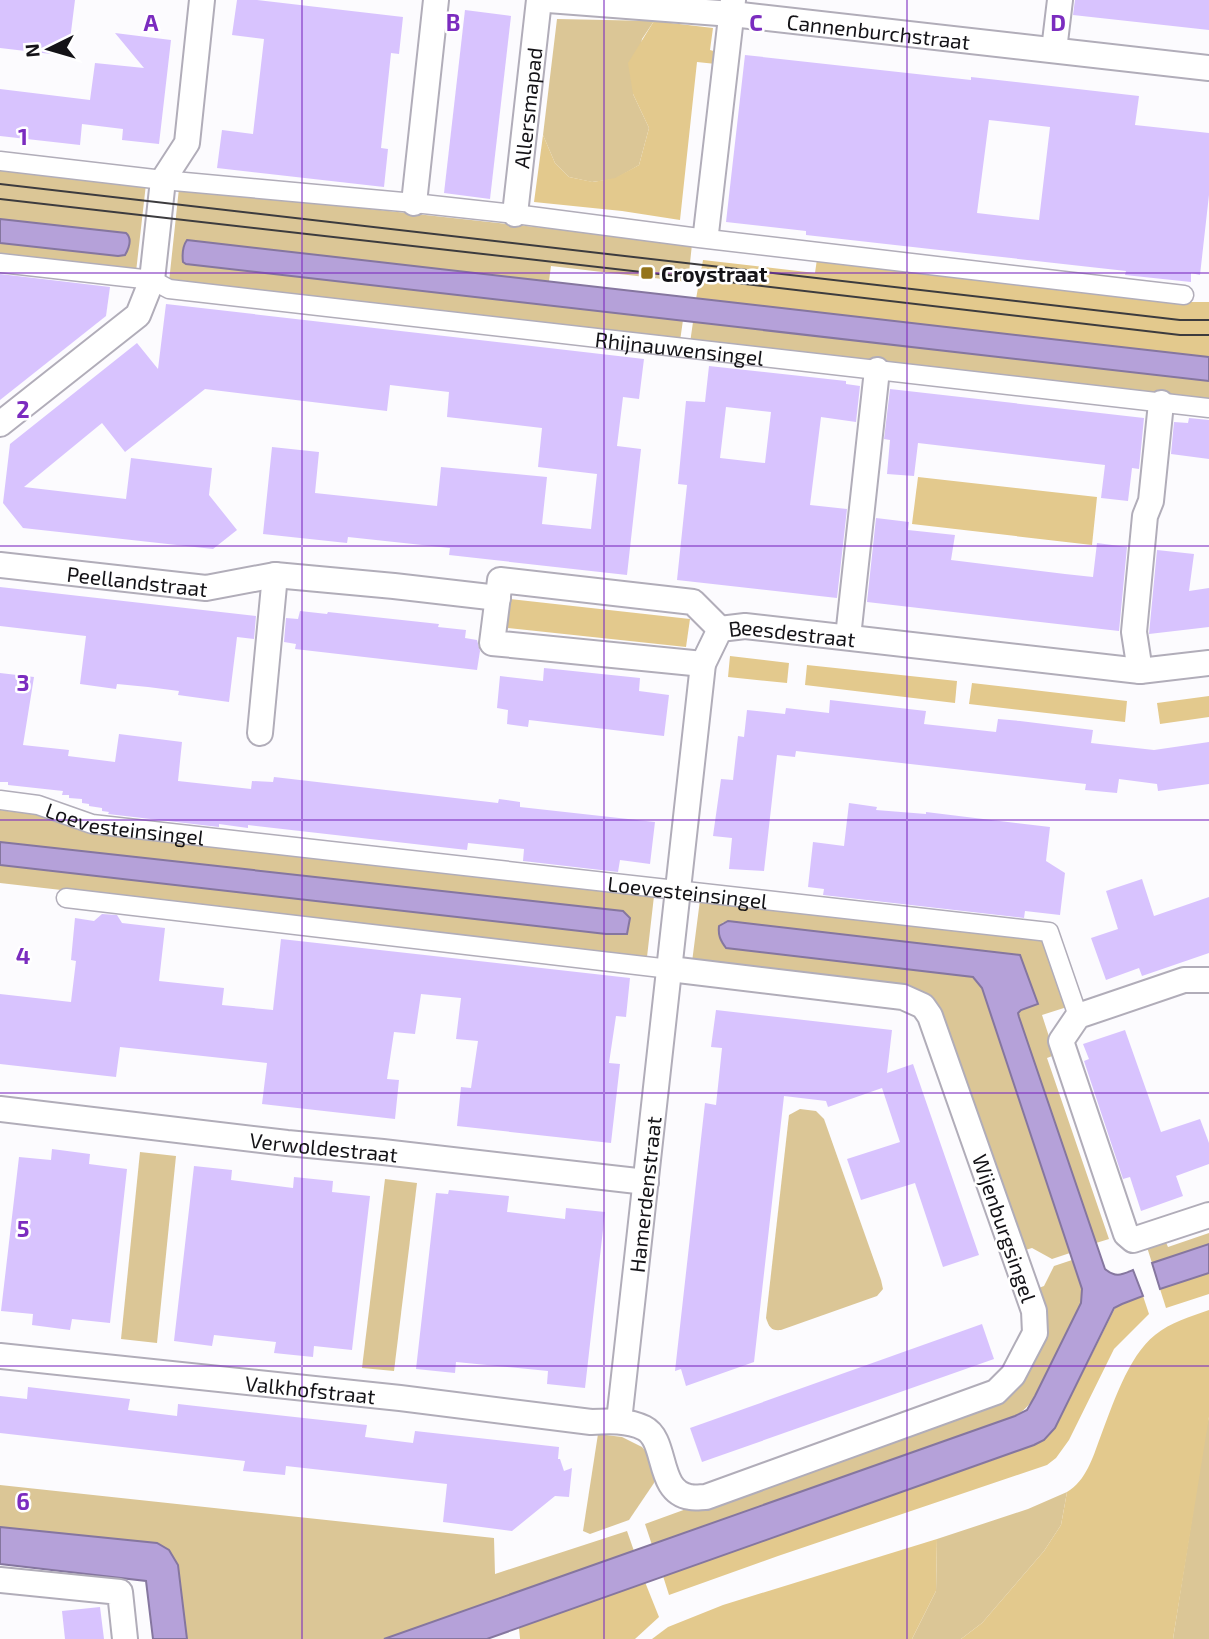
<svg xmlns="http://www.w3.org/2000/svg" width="1209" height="1639" font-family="'Exo 2',sans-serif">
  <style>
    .green { fill: #dbc696 }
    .forest { fill: #e3c98d }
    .water { fill: #b5a1d9; stroke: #85769f; stroke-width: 2 }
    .building { fill: #d8c3fe; fill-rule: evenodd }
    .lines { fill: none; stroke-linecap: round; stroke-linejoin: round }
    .pedestrian-casing { stroke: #b1adb9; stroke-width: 21 }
    .minor-casing { stroke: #b1adb9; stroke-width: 28 }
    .pedestrian { stroke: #fff; stroke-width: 18 }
    .minor { stroke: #fff; stroke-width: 24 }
    .tram { stroke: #3c3b3e; stroke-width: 2 }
    .grid { fill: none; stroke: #7b2cbf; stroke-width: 2; stroke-opacity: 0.55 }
    .poi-dot { fill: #94741b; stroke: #fff; stroke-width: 2.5 }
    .labels { text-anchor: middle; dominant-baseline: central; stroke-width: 5; stroke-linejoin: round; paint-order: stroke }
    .street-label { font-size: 21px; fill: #141317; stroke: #fff }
    .poi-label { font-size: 21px; font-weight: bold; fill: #141317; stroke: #fff; text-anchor: start }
    .grid-label { font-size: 23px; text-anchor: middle; font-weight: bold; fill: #7b2cbf; stroke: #fff; stroke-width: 5; stroke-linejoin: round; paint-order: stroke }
  </style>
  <rect width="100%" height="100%" fill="#fcfbfe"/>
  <g class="green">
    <polygon points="557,19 654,21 642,39 633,94 649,128 639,165 615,179 592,182 569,177 555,163 543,135"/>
    <polygon points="0,167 146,184 136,272 0,256 0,243 118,256 125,255 126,233 0,219"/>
    <polygon points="179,188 692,244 688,282 551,266 549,281 187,264 683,320 680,341 169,282"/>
    <polygon points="693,322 1209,381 1209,399 1155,393 1154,396 690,343"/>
    <polygon points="0,810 654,896 647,957 0,883 0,865 606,934 627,934 623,911 0,842"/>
    <polygon points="700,900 1043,941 1067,1007 1042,1015 1055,1055 1047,1058 1109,1239 1096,1243 1019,1017 1018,1013 1021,1010 1020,955 728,921 722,923 721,942 726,948 973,977 982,988 1070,1253 1052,1259 1032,1248 1022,1251 935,1001 918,991 692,962"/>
    <path d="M 800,1109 L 816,1111 L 824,1119 L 881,1280 L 883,1289 L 877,1296 L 781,1330 C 771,1331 769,1327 766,1318 L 789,1115 Z"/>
    <polygon points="140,1152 176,1156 157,1343 121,1339"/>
    <polygon points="385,1179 417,1183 394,1371 362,1368"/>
    <polygon points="1209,1233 1209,1244 1152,1263 1146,1244 1164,1238 1168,1247"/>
    <path d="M 1072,1260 L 1082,1289 L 1081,1303 L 1035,1396 C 1022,1418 1007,1419 984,1428 L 652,1545 L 645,1524 L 689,1508 L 699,1508 L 1008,1398 L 1021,1386 L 1042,1316 L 1036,1289 L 1044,1286 L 1054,1266 Z"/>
    <polygon points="1209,1417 1209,1639 1173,1639 1206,1428"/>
    <polygon points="598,1434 622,1437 642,1447 648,1454 655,1471 654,1483 629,1520 590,1534 583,1531"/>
    <polygon points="0,1485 494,1538 495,1574 627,1531 634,1551 384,1639 187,1639 183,1613 169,1550 157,1543 0,1527"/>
    <polygon points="1067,1492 1061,1525 1044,1551 982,1623 961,1639 912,1639 936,1591 937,1539 1028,1509"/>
  </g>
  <g class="forest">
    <polygon points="654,21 713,28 710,50 717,52 716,64 697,62 680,220 622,211 534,202 543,135 555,163 569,177 593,182 615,178 639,165 649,128 633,94 628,63"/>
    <polygon points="817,259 1185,302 1209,302 1209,357 696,299 703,260 815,273"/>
    <polygon points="918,477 1097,497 1092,545 912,524"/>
    <polygon points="510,599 690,619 686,647 507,628"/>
    <polygon points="730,656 789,663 787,683 728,677"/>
    <polygon points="807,665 957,681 955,703 805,685"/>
    <polygon points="972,683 1127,701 1125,722 969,704"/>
    <polygon points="1209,696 1209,717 1160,724 1157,703"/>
    <polygon points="1209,1273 1209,1294 1166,1308 1160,1289"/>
    <polygon points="1143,1296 1149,1314 1114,1349 1069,1440 1056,1458 1047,1465 778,1556 669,1595 663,1576 990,1461 1034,1445 1044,1440 1055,1428 1115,1308 1122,1304"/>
    <path d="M 1209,1310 L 1209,1417 L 1173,1639 L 961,1639 L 982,1623 L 1044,1551 L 1061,1525 L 1067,1492 C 1086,1481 1093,1457 1100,1438 C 1112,1407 1128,1356 1155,1335 C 1171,1322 1190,1317 1209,1310 Z"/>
    <polygon points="937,1539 936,1591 912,1639 652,1639 668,1627 723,1605"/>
    <polygon points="645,1582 659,1617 635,1639 520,1639 519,1628"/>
  </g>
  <g class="water">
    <path d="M 0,219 L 126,233 C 133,239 129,248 125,255 L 118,256 L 0,243 Z"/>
    <path d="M 187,240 L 1209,357 L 1209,381 L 186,264 L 183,262 C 182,254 182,247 187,240 Z"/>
    <polygon points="0,842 623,911 630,918 627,934 606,934 0,865"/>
    <path d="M 728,921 L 1020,955 L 1038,1004 L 1021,1010 L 1018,1013 L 1019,1017 L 1105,1269 C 1116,1278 1121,1275 1133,1270 L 1143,1296 L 1122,1304 L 1114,1308 L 1055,1428 L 1044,1440 L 1034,1445 L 487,1639 L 384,1639 L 1015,1416 L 1027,1410 L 1035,1396 L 1081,1303 L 1082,1289 L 982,988 L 973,977 L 726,948 C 720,940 718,935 719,926 Z"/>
    <polygon points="1209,1244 1209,1273 1160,1289 1152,1263"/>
    <polygon points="0,1527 157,1543 169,1550 178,1565 187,1639 153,1639 146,1581 0,1564"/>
  </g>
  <g class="building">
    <polygon points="0,0 75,0 68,56 0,48"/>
    <polygon points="237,0 257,0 403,17 399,54 391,53 381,148 388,149 384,187 217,168 222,130 253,134 264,39 232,35"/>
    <polygon points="1075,0 1209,0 1209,30 1073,15"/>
    <polygon points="465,10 511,16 490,199 444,193"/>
    <polygon points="115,33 171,40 159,144 122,140 123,129 82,124 80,145 0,136 0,89 90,100 95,63 144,68"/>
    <path d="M 745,55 L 971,80 L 971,77 L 1139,96 L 1135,125 L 1209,133 L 1209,195 L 1200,275 L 1191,273 L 1191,282 L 1125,275 L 1126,271 L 806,235 L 806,231 L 726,222 ZM 989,120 L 1050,127 L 1039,220 L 977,213 Z"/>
    <polygon points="0,274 110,287 106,316 0,400"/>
    <polygon points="166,304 644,359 639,399 623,397 617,446 641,449 627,575 449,555 450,548 348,537 347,543 263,534 272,447 319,452 315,493 437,506 441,467 547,477 542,524 591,529 597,474 538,467 542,428 447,417 449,392 390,385 387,411 205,389 125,452 102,423 24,487 126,499 131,458 212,468 209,495 237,530 213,549 23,528 3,503 10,444 137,343 158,369"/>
    <path d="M 709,366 L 846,381 L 846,384 L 860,386 L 856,422 L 821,417 L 810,505 L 847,509 L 837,598 L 677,580 L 687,485 L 678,484 L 686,401 L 705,402 ZM 726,407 L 771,412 L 765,463 L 720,458 Z"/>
    <polygon points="890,389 1144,418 1139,469 1132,468 1128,501 1101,498 1105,465 1012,454 918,443 914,476 887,474 890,440 884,439"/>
    <polygon points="1189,418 1209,420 1209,459 1171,454 1174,422 1188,423"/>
    <polygon points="876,518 909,522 908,530 955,535 951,560 1065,574 1093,577 1097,543 1127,547 1119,631 867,602"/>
    <polygon points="1157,550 1194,554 1189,591 1209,588 1209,627 1149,634"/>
    <polygon points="0,587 256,616 254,639 237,637 229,702 178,695 179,691 148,687 117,684 116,689 80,684 86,636 0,626"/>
    <polygon points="300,611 327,614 328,612 439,624 438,627 466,630 465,638 477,640 480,651 477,670 295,649 296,644 284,642 286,618 298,619"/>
    <polygon points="544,668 640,678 639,691 669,695 664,736 529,720 528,727 507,724 508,710 497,708 500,676 543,681"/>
    <polygon points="0,673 34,677 23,745 69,750 68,756 115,762 119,734 182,742 178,781 251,789 252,781 273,782 274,777 498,803 499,799 520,802 520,807 655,822 650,864 620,860 618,872 523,861 524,849 468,843 467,850 248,825 248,828 219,824 219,827 108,814 109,812 102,811 102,808 89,806 89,804 82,803 82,799 69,798 69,795 62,795 63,791 8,785 8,782 0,782"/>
    <polygon points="830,700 926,711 924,724 996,732 998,719 1020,721 1093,730 1091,743 1154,750 1209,742 1209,784 1158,791 1157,784 1119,779 1117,793 1085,790 1086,784 796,751 795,757 777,755 764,871 729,869 732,838 713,836 721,779 733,780 738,736 744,737 747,710 785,714 786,708 829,713"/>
    <polygon points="849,803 877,807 876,810 926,814 926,812 1050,827 1046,861 1065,873 1060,915 1025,911 1024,918 823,895 824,889 808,887 813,842 844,846"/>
    <polygon points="1142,879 1154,916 1209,897 1209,953 1142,976 1139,968 1106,980 1091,938 1118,929 1106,891"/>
    <polygon points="102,914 117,915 122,923 165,928 159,981 224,988 222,1005 273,1010 281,939 630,978 626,1017 616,1016 609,1063 620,1064 611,1143 457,1126 461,1087 471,1088 478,1041 456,1039 461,998 421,994 415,1034 394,1032 387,1079 399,1080 395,1119 262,1104 267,1063 120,1047 116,1077 0,1064 0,994 71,1002 76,961 71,960 75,918 94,921"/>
    <polygon points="716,1010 892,1030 887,1073 913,1064 979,1255 943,1267 915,1183 861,1200 847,1159 900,1142 882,1088 828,1107 826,1101 784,1096 754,1362 686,1386 681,1369 675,1371 705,1103 716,1105 722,1048 711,1047"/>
    <polygon points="1125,1030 1161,1132 1200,1119 1209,1143 1209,1164 1176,1176 1183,1196 1141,1211 1130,1177 1123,1179 1084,1061 1089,1059 1083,1044"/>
    <polygon points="52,1149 90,1154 89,1164 127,1169 110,1323 72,1319 70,1330 32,1325 33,1314 1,1311 19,1157 51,1160"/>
    <polygon points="194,1166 232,1170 231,1180 293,1188 294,1177 333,1181 332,1192 370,1196 352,1350 314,1346 313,1357 274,1353 276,1342 214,1335 212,1346 174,1341"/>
    <polygon points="449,1190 509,1196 507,1212 565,1219 566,1208 605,1212 585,1388 547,1384 548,1371 456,1362 455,1373 416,1369 436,1193 448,1194"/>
    <polygon points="982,1324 994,1359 702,1462 690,1428"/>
    <polygon points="28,1387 130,1399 128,1410 177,1416 178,1404 367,1425 365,1437 413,1443 415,1431 559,1447 558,1459 560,1459 564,1471 572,1468 569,1497 555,1496 512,1531 443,1522 447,1484 286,1466 285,1475 243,1471 245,1461 0,1433 0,1396 27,1399"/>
    <polygon points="100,1607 104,1639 65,1639 62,1611"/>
  </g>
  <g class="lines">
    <g class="pedestrian-casing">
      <g id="pedestrian">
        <polyline points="0,161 163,180 414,203 515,214 699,238 1184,295"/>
        <path id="s1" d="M 0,263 L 152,280 L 169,289 L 1209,408"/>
        <path id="s2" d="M 0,800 L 38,805 L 92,824 L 1049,932 L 1078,1016"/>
        <polyline points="66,898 670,969"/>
      </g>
    </g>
    <g class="minor-casing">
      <g id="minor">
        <path id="s3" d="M 548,0 L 732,14 L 1209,68"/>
        <polyline points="1054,50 1060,0"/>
        <polyline points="414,203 436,0"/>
        <path id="s4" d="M 515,214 L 539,0"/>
        <polyline points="706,233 733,0"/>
        <polyline points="0,424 138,315 152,280 163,180 187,143 202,0"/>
        <path id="s5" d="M 0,565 L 206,588 L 275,575 L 394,586 L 498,598"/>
        <polyline points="848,637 877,370"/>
        <polyline points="703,664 492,643 500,580 693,602 720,629"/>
        <polyline points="1140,671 1134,632 1145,516 1151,501 1161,403"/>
        <polyline points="260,733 275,575"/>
        <polyline points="1209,980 1184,980 1078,1016 1061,1041 1126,1234 1133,1240 1209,1215"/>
        <path id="s6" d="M 0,1109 L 287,1143 L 383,1152 L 646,1182"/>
        <path id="s7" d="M 0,1356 L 400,1398 L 591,1422 C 608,1421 628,1420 644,1428 C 668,1440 656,1492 690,1497 C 695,1498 701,1497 706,1497 L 996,1392 L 1013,1375 L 1035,1333 L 1034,1311 L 930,1016 L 923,1006 L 903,997 L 670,969"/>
        <path id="s8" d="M 619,1421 L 703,664 L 720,629 L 745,626 L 1140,671 L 1209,663"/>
        <polyline points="0,1580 120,1592 125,1639"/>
      </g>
    </g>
    <use href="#pedestrian" class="pedestrian"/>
    <use href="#minor" class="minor"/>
    <g class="tram">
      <polyline points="0,184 1180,320 1209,320"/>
      <polyline points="0,199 694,278 1180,335 1209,335"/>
    </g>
  </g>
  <path class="grid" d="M 302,0 L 302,1639M 604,0 L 604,1639M 907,0 L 907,1639M 0,273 L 1209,273M 0,546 L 1209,546M 0,820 L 1209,820M 0,1093 L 1209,1093M 0,1366 L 1209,1366"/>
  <rect class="poi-dot" x="640" y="266" width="14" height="14" rx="3.5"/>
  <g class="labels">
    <g class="street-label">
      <text stroke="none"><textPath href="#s3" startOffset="332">Cannenburchstraat</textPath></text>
      <text stroke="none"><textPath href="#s4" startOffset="107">Allersmapad</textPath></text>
      <text stroke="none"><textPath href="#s1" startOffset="686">Rhijnauwensingel</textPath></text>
      <text stroke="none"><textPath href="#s5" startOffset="138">Peellandstraat</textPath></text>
      <text stroke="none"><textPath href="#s8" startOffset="873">Beesdestraat</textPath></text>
      <text stroke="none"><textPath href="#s2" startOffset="128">Loevesteinsingel</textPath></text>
      <text stroke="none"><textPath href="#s2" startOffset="695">Loevesteinsingel</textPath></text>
      <text stroke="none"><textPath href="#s6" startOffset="326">Verwoldestraat</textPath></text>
      <text stroke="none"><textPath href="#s8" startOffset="228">Hamerdenstraat</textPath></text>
      <text transform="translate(1005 1228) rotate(71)">Wijenburgsingel</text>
      <text stroke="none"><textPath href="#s7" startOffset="312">Valkhofstraat</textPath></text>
    </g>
    <g class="poi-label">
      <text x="661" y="273">Croystraat</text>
    </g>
  </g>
  <g class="grid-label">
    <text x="151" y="31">A</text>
    <text x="453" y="31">B</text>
    <text x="756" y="31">C</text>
    <text x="1058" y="31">D</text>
    <text x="23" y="145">1</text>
    <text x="23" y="418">2</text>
    <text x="23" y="691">3</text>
    <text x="23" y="964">4</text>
    <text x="23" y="1237">5</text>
    <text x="23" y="1510">6</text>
  </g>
  <g transform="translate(49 49) rotate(265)" stroke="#ffffff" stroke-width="5" paint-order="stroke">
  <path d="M0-5L12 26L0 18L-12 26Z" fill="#141317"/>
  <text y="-10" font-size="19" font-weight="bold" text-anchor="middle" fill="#141317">N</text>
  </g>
</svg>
